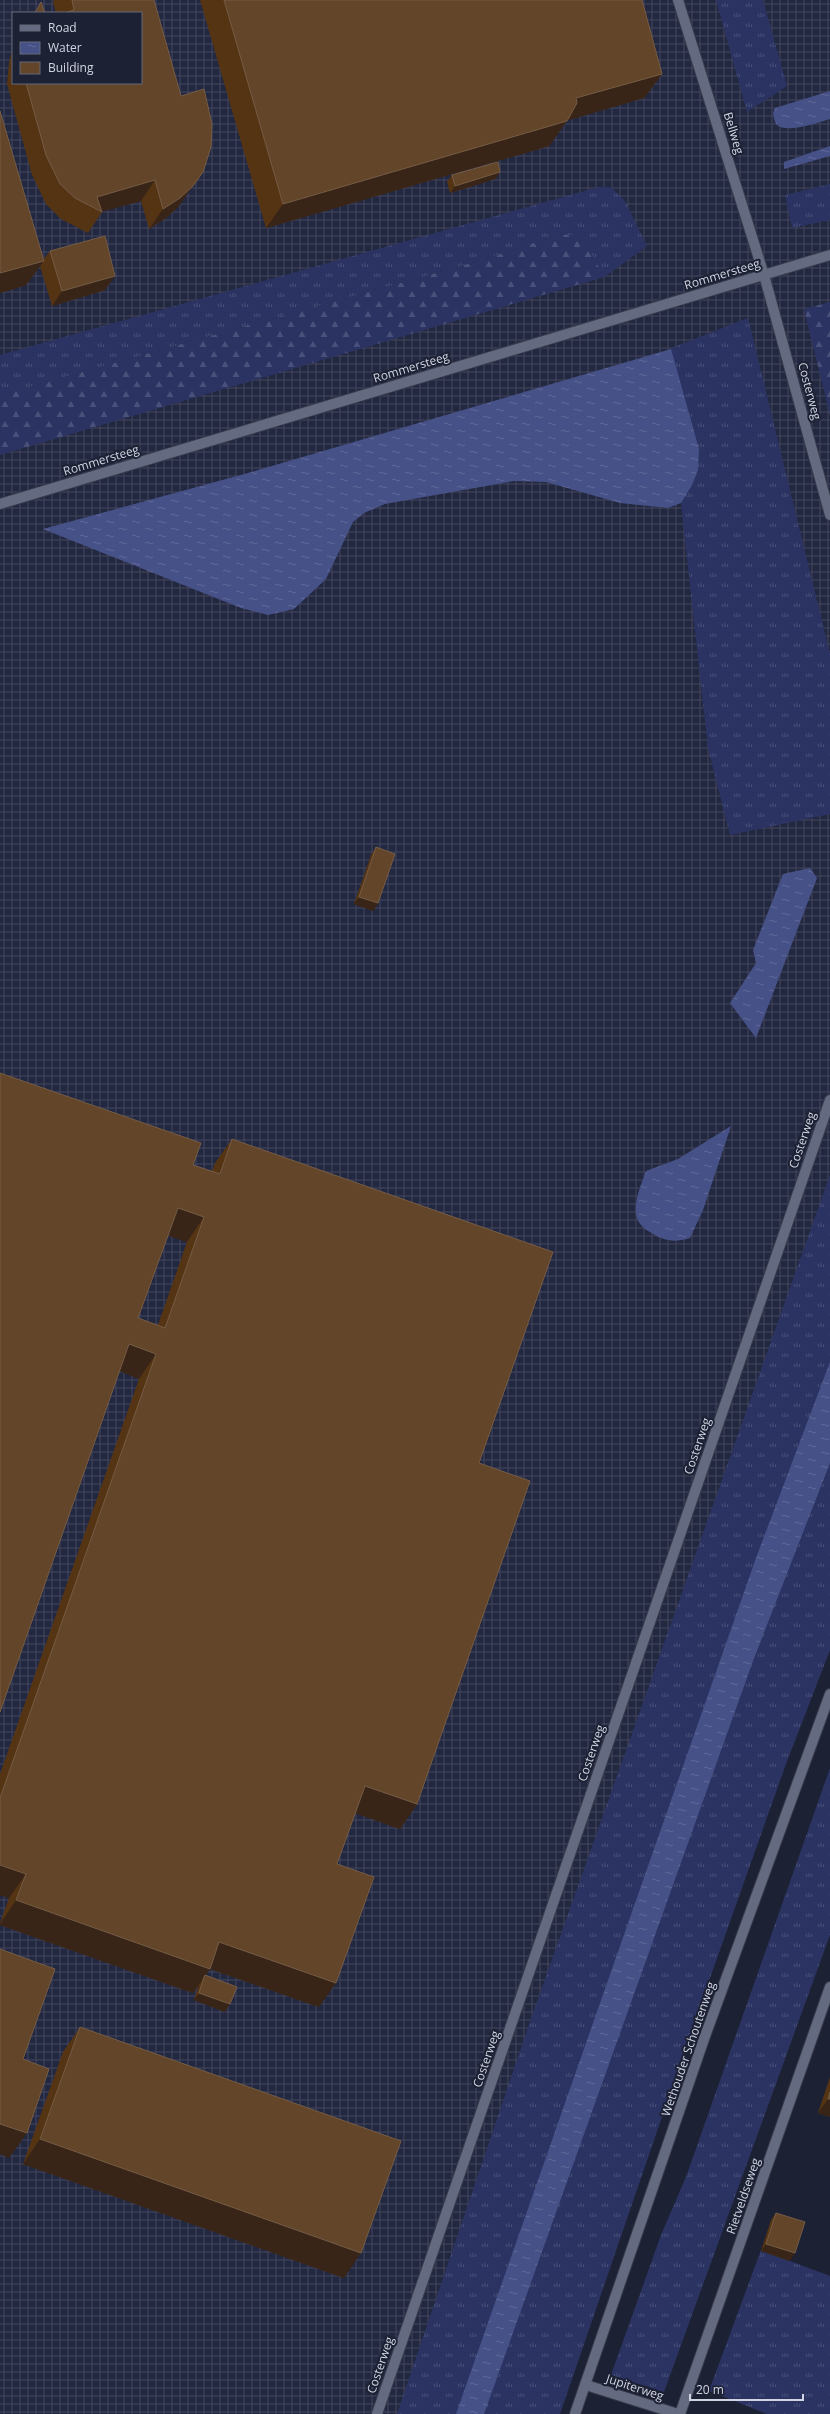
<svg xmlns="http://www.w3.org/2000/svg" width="830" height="2414" font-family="'Open Sans',sans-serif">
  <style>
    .industrial { fill: url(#industrial-grid); fill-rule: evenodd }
    .grass { fill: url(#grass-tufts) }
    .forest { fill: url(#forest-firs) }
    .water { fill: url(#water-ripples) }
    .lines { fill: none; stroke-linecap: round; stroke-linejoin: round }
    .minor-casing { stroke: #373b4b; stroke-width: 12 }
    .minor { stroke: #646a80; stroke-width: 10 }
    .wall { fill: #553413; fill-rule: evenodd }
    .shaded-wall { fill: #392517 }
    .building { fill: #634529; stroke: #745c46; fill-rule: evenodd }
    .labels { text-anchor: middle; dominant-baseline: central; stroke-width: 4; stroke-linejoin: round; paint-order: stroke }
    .street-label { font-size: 12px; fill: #d1d5e2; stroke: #1d2134 }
  </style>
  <defs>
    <pattern id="industrial-grid" width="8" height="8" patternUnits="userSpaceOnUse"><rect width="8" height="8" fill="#232841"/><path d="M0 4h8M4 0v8" fill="none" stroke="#42465c"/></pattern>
    <pattern id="grass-tufts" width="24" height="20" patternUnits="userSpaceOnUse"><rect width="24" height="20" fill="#2b3363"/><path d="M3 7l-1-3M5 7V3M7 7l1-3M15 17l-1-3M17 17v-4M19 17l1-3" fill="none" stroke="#495079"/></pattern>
    <pattern id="forest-firs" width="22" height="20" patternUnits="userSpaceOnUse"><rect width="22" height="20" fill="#2b3363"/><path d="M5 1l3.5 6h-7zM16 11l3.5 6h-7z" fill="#495079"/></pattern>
    <pattern id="water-ripples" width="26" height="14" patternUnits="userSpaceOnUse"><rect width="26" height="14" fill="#465187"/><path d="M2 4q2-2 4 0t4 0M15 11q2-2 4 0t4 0" fill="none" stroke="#606998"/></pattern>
  </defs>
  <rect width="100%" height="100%" fill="#1d2134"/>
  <path class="industrial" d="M 0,0 L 830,0 L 830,1500 L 492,2414 L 0,2414 ZM 13,13 L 141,13 L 141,83 L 13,83 Z"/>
  <g class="grass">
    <polygon points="716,0 763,0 787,86 747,112"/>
    <polygon points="830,184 830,220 792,228 785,195"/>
    <polygon points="599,187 611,187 625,201 647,246 604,277 584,240 559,235 475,262 0,395 0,355"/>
    <polygon points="748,318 830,654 830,814 730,835 708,748 681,503 699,453 669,349"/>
    <polygon points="830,1175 830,1650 786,1764 699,2009 560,2414 397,2414 533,2013"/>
    <polygon points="830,1768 830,1935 664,2392 611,2375 661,2235 686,2177"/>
    <polygon points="761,2250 830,2276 830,2414 767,2414 709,2391"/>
  </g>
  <g class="forest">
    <polygon points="559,235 576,235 584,240 604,277 0,455 0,395 475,262"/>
    <polygon points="830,302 830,415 804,309"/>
  </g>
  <g class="water">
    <path d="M 830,91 L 830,119 C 819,122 787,134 777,125 C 774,122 774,116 773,113 L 775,108 Z"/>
    <polygon points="830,146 830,156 784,169 784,162"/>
    <polygon points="671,349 699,449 698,470 692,485 681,503 668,508 620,503 546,482 514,481 385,504 364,513 353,522 326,579 294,609 268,615 241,608 43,529 248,473"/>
    <polygon points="810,868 817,878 756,1038 730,1003 756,963 753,950 783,874"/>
    <path d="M 731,1126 L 703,1210 L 690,1238 C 676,1242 667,1242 655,1235 C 651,1232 645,1230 642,1226 C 628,1212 641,1186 646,1171 L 678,1159 Z"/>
    <polygon points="830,1362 830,1463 753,1661 484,2414 456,2414 756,1558"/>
  </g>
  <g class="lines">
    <g class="minor-casing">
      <g id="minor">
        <polyline points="678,0 764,275 830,515"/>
        <polyline points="0,504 830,255"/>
        <polyline points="586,2385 678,2414"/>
        <polyline points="377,2414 830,1100"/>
        <polyline points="575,2414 704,2039 830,1694"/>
        <polyline points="680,2414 830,1987"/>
      </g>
    </g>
    <use href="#minor" class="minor"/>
  </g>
  <g class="wall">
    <polygon points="54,0 154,0 179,206 166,218 149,229 141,201 102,211 102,212 88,233 61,219 46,204 32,175 7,84 9,62 13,47 13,83 141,83 141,13 56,13 53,2"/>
    <polygon points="200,0 642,0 662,74 644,98 567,120 549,146 266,228"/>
    <polygon points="0,111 43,260 50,251 105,290 52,306 40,266 26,285 0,293"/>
    <polygon points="500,172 495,179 450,193 447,182 452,175"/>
    <polygon points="376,847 378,903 373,911 354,904 371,855"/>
    <path d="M 0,1073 L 193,1165 L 212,1171 L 215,1163 L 232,1139 L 479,1463 L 417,1804 L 400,1829 L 355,1813 L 337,1864 L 319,2007 L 210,1969 L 205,1975 L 225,2012 L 194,2000 L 199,1985 L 193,1993 L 0,1925 L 0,1923 L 9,1898 L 0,1895 L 0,1774 L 139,1379 L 120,1371 ZM 168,1235 L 187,1242 L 158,1325 L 138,1318 Z"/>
    <polygon points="80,2027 344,2278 23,2164 63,2052"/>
    <polygon points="830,2077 830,2117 818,2113"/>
    <polygon points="776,2213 790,2261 761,2251 771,2220"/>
  </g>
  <g class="shaded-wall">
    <polygon points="662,74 644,98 559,123 576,98"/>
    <polygon points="567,121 549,146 266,228 283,204"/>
    <polygon points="500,172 495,179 450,193 455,186"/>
    <polygon points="155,180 141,201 101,212 97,197"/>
    <polygon points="193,186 179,206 166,218 149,229 163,209"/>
    <polygon points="44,261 26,285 0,293 0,273"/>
    <polygon points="115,276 105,290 52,306 62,291"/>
    <polygon points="359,897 378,903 373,911 354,904"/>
    <polygon points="178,1208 204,1217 187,1242 160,1233"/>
    <polygon points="129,1344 156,1354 139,1379 112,1368"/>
    <polygon points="365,1786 417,1804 400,1829 347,1810"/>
    <polygon points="0,1865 26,1874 9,1898 0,1895"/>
    <polygon points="16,1900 219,1942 336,1983 319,2007 210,1969 193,1993 0,1925 0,1924"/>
    <polygon points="199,1993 230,2004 225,2012 194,2000"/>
    <polygon points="828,2099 830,2099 830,2117 818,2113"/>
    <polygon points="0,2124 27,2133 9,2158 0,2154"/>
    <polygon points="40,2139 361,2253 344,2278 23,2164"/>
    <polygon points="766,2244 795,2253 790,2261 761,2251"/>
  </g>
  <g class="building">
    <polygon points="72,0 154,0 181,96 204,89 212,124 211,147 203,172 193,186 180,198 163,209 155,180 97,197 102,212 75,198 60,184 46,155 26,83 141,83 141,13 64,13 74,10"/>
    <polygon points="224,0 642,0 662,74 576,98 577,103 567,121 283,204"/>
    <polygon points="41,2 45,13 35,13"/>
    <polygon points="0,111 44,261 0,273"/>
    <polygon points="498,162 500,172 455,186 452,175"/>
    <polygon points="105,236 115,276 62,291 50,251"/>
    <polygon points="376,847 395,854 378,903 359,897"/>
    <path d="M 0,1073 L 201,1143 L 193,1165 L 220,1174 L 232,1139 L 553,1252 L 479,1463 L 530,1481 L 417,1804 L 365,1786 L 337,1864 L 374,1877 L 336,1983 L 219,1942 L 210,1969 L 16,1900 L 26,1874 L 0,1865 L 0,1798 L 156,1354 L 129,1344 L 0,1712 ZM 178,1208 L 204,1217 L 165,1328 L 138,1318 Z"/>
    <polygon points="0,1949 55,1969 23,2059 49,2069 27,2133 0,2124"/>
    <polygon points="205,1975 237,1987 230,2004 199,1993 204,1977"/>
    <polygon points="80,2027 401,2141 361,2253 40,2139"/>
    <polygon points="830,2092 830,2099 828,2099"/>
    <polygon points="776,2213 805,2222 795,2253 766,2244"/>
  </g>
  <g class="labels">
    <g class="street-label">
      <text transform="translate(734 133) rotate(73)">Bellweg</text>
      <text transform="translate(722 274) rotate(-17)">Rommersteeg</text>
      <text transform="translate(411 367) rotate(-17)">Rommersteeg</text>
      <text transform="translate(810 391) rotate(75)">Costerweg</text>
      <text transform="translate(101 460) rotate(-17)">Rommersteeg</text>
      <text transform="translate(802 1140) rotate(-71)">Costerweg</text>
      <text transform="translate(697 1446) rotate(-71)">Costerweg</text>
      <text transform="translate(591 1753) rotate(-71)">Costerweg</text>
      <text transform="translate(688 2049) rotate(-71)">Wethouder Schoutenweg</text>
      <text transform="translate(486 2059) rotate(-71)">Costerweg</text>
      <text transform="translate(743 2196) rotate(-71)">Rietveldseweg</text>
      <text transform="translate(380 2365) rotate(-71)">Costerweg</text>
      <text transform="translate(635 2387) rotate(18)">Jupiterweg</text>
    </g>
  </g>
  <rect x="12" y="12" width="130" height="72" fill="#1d2134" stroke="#65697a"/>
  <rect x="20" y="25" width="20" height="6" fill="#646a80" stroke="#65697a"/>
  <text x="48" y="32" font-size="12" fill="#d1d5e2">Road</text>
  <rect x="20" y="42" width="20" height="12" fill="url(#water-ripples)" stroke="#65697a"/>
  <text x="48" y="52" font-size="12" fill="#d1d5e2">Water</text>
  <rect x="20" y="62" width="20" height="12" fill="#634529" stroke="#65697a"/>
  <text x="48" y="72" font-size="12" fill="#d1d5e2">Building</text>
  <path d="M690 2394v6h113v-6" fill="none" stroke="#d1d5e2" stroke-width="2"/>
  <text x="696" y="2394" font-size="12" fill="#d1d5e2" stroke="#1d2134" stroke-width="3" paint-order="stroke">20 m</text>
</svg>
